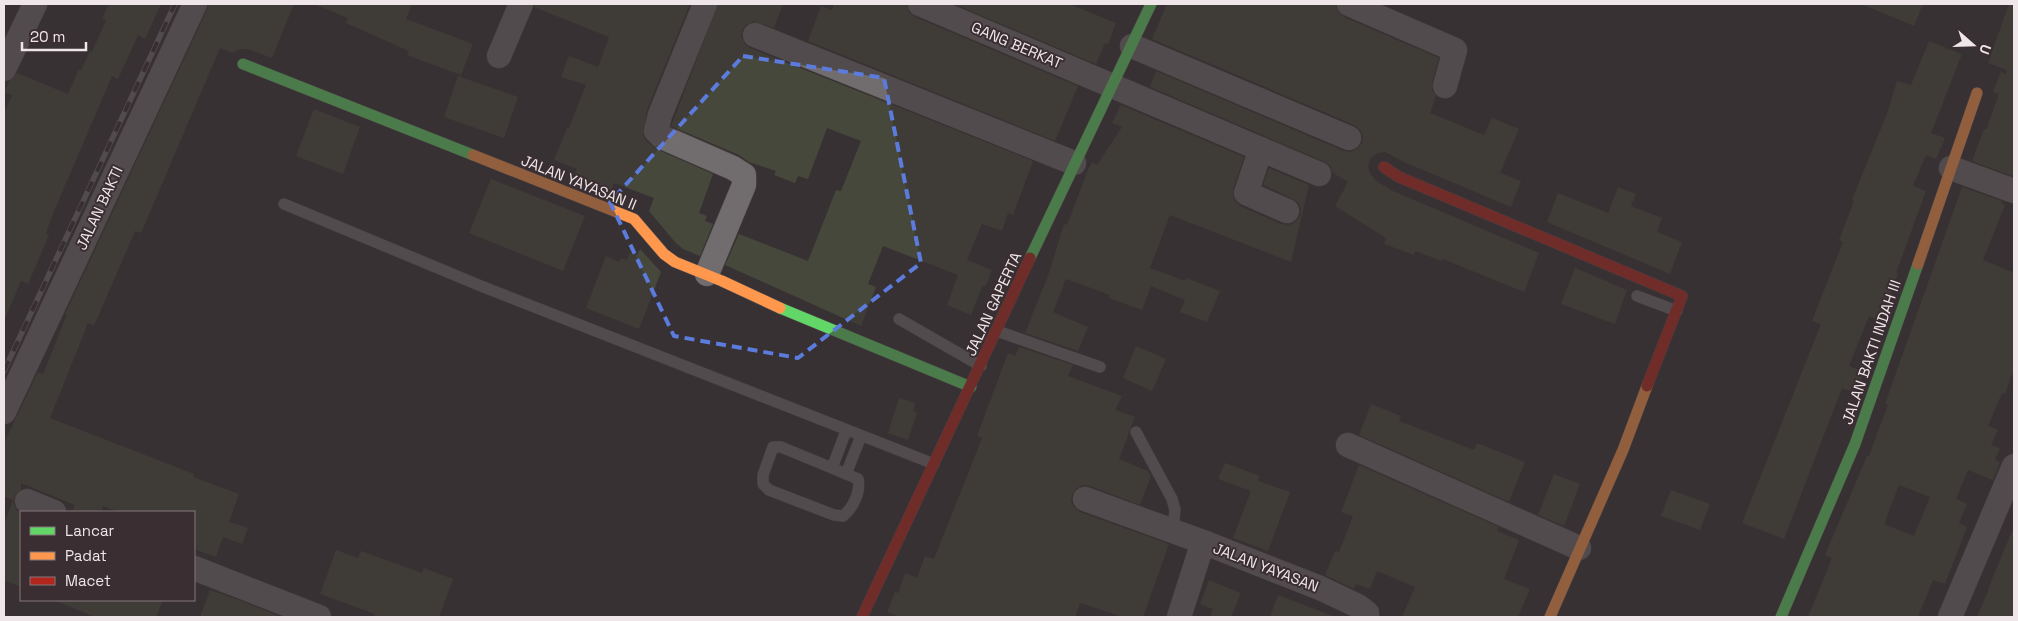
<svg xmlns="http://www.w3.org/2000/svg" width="2018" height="621" font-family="'Space Grotesk',sans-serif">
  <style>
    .building { fill: #47483c; fill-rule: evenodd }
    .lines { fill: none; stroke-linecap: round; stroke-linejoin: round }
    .lane-casing { stroke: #554f51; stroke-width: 12 }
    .street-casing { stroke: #554f51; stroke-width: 25 }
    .fast-casing { stroke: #554f51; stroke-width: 12 }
    .slow-casing { stroke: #554f51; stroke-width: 12 }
    .jam-casing { stroke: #554f51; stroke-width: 12 }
    .lane { stroke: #716c6d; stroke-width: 11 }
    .street { stroke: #716c6d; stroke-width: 24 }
    .fast { stroke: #63d668; stroke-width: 11 }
    .slow { stroke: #ff974d; stroke-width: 11 }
    .jam { stroke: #b3261e; stroke-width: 11 }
    .rail-casing { stroke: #716c6e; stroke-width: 5.5 }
    .rail { stroke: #3b2e32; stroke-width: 4; stroke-dasharray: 11; stroke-linecap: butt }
    .marked { fill: none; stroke: #5c7cdd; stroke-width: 4; stroke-dasharray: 10 6; stroke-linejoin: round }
    .labels { text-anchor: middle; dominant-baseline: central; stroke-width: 4; stroke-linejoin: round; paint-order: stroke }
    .street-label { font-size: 15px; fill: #eee6e8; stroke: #3b2e32 }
  </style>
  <rect width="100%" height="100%" fill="#383133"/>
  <g class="building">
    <polygon points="109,4 161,4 145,39 138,35 118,79 112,76 52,216 46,233 49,235 28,284 21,281 4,321 4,113 12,95 4,92 9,82 17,73 68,94 79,69 81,70 90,51 92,52 106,20 102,19"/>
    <polygon points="209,4 294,4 272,58 248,49 240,49 232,53 220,48 141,233 135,231 94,326 88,323 50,418 194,474 193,477 239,494 229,522 248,528 242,544 223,537 216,557 194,549 194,512 119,512 103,506 101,512 72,512 75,505 21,483 21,489 15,495 13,502 16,509 21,513 21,587 4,580 4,525 13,500 4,496 4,443 38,372 43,374 67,314 65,314 207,10"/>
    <polygon points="314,4 412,4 406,19 473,44 461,75 407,55 409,51 346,23 348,18"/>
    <polygon points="535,4 690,4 647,110 643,134 646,141 656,149 713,174 699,213 707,216 705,221 713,224 700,256 683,249 675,242 649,211 654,198 614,183 610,193 573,178 577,169 554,160 567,128 569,128 586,85 561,77 569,56 598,67 609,37 534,7"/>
    <polygon points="718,4 783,4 774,28 754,21 746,25 742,30 741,36 745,44 750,48 1033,161 1013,215 1008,213 1002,231 982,224 967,260 992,270 986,286 983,285 971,315 947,305 958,275 883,246 868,284 876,287 861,326 725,265 739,234 808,261 836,190 841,191 861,141 827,128 808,179 798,176 795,183 774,175 776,171 749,162 739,155 671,126"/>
    <polygon points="834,4 907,4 909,12 915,17 1078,86 1055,141 808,41 821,6 832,10"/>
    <polygon points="954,4 1069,4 1116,23 1108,44 1105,43 1096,64"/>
    <polygon points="1167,4 1336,4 1338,12 1344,17 1439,58 1432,83 1432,90 1436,96 1430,113 1484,135 1492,118 1519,129 1500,173 1521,181 1511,207 1406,163 1385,152 1378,153 1371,158 1368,166 1370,173 1375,180 1393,191 1539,253 1524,292 1443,259 1442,261 1415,251 1414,255 1384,244 1386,238 1335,206 1348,182 1333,173 1330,166 1325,162 1150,87 1156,71 1344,151 1350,152 1357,149 1362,143 1363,136 1360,130 1354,125 1152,39"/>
    <polygon points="1861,4 1923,4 1914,26"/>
    <polygon points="2009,4 2014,4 2014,51 2012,57 2014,57 2014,169 2012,176 1972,161 1984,129 1986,130 1999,94 1993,92 2001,72 2006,74 2007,70 1988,63"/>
    <polygon points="1929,41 1962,54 1931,133 1945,138 1936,159 1926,155 1913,186 1926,191 1896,273 1898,273 1881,321 1869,316 1849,366 1864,372 1856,393 1842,388 1784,539 1742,523 1821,324 1812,321 1843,242 1839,240 1854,201 1852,200 1888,111 1897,81 1911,85"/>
    <polygon points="458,76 518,97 504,138 444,117"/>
    <polygon points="1121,105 1244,157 1233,189 1233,196 1235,201 1240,206 1281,224 1289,225 1295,222 1300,216 1301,209 1298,203 1293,199 1263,185 1269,168 1309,185 1291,262 1170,215 1150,268 1185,281 1186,278 1220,291 1207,322 1180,312 1185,300 1151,286 1142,310 1109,298 1110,295 1066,279 1053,312 1088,327 1078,351 1025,333 1049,273 1064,224 1067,225 1088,170 1092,162 1097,165 1122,127 1112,123"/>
    <polygon points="314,109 360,127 343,174 296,156"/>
    <polygon points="491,179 585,216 563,271 469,233"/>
    <polygon points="1618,187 1636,194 1631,206 1662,218 1657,232 1682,242 1670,274 1547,222 1558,193 1608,213"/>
    <path d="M 1962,187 L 2002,201 L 2001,204 L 2005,205 L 1983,260 L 2014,273 L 2014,368 L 2005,394 L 2002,393 L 1988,426 L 1998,430 L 1991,445 L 2000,448 L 1995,460 L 2000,462 L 1993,480 L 1968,470 L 1956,499 L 1967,504 L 1959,523 L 1967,527 L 1945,584 L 1933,580 L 1918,617 L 1808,617 L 1832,558 L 1825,555 L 1867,456 L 1869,456 L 1881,423 L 1888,405 L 1885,404 ZM 1899,485 L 1930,497 L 1914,536 L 1884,524 Z"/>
    <polygon points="640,249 661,272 639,329 586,308 606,256 619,262 621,258 627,260 630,252 637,255"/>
    <polygon points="1575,268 1627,290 1615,324 1561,304"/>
    <polygon points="1136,346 1166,359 1152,391 1123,378"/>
    <polygon points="1019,347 1073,365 1068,376 1122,396 1115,410 1135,417 1119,459 1148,471 1151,476 1140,505 1090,486 1083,485 1076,489 1072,495 1071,501 1074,507 1080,512 1169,544 1143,617 1123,617 1080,603 1075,617 899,617 887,612 895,592 898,593 905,573 917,578 925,556 934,559 982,438 977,436 1008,353 1015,356"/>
    <polygon points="899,398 915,403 913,411 917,413 908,440 888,433"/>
    <polygon points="1371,404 1401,416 1399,421 1474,450 1477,443 1525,462 1509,502 1359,435"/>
    <polygon points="1225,463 1260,476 1258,481 1290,492 1268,551 1233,538 1251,491 1218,479"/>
    <polygon points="1359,465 1499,527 1497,531 1519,540 1504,579 1530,589 1518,617 1402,617 1415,587 1377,571 1370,589 1356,584 1354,589 1325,575 1335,551 1339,552 1353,516 1341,512"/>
    <polygon points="1554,474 1580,484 1564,526 1538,515"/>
    <polygon points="1671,490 1710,504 1700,530 1661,516"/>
    <polygon points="2014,526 2014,617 1977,617 1989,589 1988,589"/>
    <polygon points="336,550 358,558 361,551 422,573 424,568 453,579 439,617 373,617 375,614 320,594"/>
    <polygon points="1209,580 1241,593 1231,617 1210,617 1213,609 1200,604"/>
    <polygon points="210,590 239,600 282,617 200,617"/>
    <polygon points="1278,595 1333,616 1332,617 1270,617"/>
    <polygon points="54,600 163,600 156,617 95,617"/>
  </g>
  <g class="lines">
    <g class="lane-casing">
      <g id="lane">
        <polyline points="284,204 481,286 934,464"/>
        <polyline points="1637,296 1677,311"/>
        <polyline points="899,319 981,366"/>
        <polyline points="997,331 1100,367"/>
        <polyline points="1136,432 1172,499 1175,510 1173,530"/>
        <path d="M 832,468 L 858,479 C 861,492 853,508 843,516 L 834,515 L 769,490 L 763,484 L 763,475 L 773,447 L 781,447 L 832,468 L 846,431"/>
        <polyline points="846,474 861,436"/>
      </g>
    </g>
    <g class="street-casing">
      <g id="street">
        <polyline points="705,4 660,115 656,131 662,137 733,168 744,175 744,185 707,274"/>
        <polyline points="920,4 1319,174"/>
        <polyline points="1349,4 1455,50 1445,86"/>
        <polyline points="755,35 1074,163"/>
        <polyline points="1132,46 1349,138"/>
        <polyline points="499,56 521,4"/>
        <polyline points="4,69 35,4"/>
        <polyline points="1261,149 1246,193 1287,211"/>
        <polyline points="1951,168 2014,191"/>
        <polyline points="4,412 195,4"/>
        <polyline points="1348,445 1579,548"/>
        <polyline points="1085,499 1203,542"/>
        <polyline points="27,501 54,512"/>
        <polyline points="194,568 319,617"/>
        <polyline points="1179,617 1203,542 1320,588 1358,606 1367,613 1367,617"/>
        <polyline points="1950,617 2014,466"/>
      </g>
    </g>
    <g class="fast-casing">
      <g id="fast">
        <polyline points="243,64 473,155"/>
        <polyline points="1030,258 1151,4"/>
        <polyline points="780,308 971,387"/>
        <polyline points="1781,617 1855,444 1918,264"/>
      </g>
    </g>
    <g class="slow-casing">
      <g id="slow">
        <polyline points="473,155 634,219 664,254 675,262 722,281 780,308"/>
        <polyline points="1918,264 1977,93"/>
        <polyline points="1550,617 1623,450 1647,386"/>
      </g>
    </g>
    <g class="jam-casing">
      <g id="jam">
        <polyline points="1384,167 1399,177 1682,296 1647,386"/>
        <polyline points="862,617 1030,258"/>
      </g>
    </g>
    <use href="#lane" class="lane"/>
    <use href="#street" class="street"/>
    <use href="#fast" class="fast"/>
    <use href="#slow" class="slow"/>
    <use href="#jam" class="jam"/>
    <g class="rail-casing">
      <polyline id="rail" points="4,371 175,4"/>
    </g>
    <use href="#rail" class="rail"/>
  </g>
  <path d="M0 0H2018V621H0ZM 743,56 L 884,78 L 921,263 L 798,358 L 674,336 L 610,202 Z" fill="#383133" fill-opacity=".55" fill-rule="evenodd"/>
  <path class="marked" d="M 743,56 L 884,78 L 921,263 L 798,358 L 674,336 L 610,202 Z"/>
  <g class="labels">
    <g class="street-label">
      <text transform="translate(1017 45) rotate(23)">GANG BERKAT</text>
      <text transform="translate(579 182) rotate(22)">JALAN YAYASAN II</text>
      <text transform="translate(99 208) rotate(-65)">JALAN BAKTI</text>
      <text transform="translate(993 304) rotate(-65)">JALAN GAPERTA</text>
      <text transform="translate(1871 352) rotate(-71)">JALAN BAKTI INDAH III</text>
      <text transform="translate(1266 567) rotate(21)">JALAN YAYASAN</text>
    </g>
  </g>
  <rect width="2018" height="621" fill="none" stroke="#eee6e8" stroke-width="10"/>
  <rect x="20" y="511" width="175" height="90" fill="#3b2e32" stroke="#83787b"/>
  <rect x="30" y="527" width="25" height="8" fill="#63d668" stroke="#83787b"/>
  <text x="65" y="536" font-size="15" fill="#eee6e8">Lancar</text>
  <rect x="30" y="552" width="25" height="8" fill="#ff974d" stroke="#83787b"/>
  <text x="65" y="561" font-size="15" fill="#eee6e8">Padat</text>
  <rect x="30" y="577" width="25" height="8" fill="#b3261e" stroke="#83787b"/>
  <text x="65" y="586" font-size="15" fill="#eee6e8">Macet</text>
  <g transform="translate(1973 45) rotate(110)" stroke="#3b2e32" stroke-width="4" paint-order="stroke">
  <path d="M0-4L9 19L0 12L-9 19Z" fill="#eee6e8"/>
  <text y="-8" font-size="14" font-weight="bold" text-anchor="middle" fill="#eee6e8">U</text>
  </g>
  <path d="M22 42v8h64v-8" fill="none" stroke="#eee6e8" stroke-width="2.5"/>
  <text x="30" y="42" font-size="15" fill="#eee6e8" stroke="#3b2e32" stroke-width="4" paint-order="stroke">20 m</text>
</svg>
